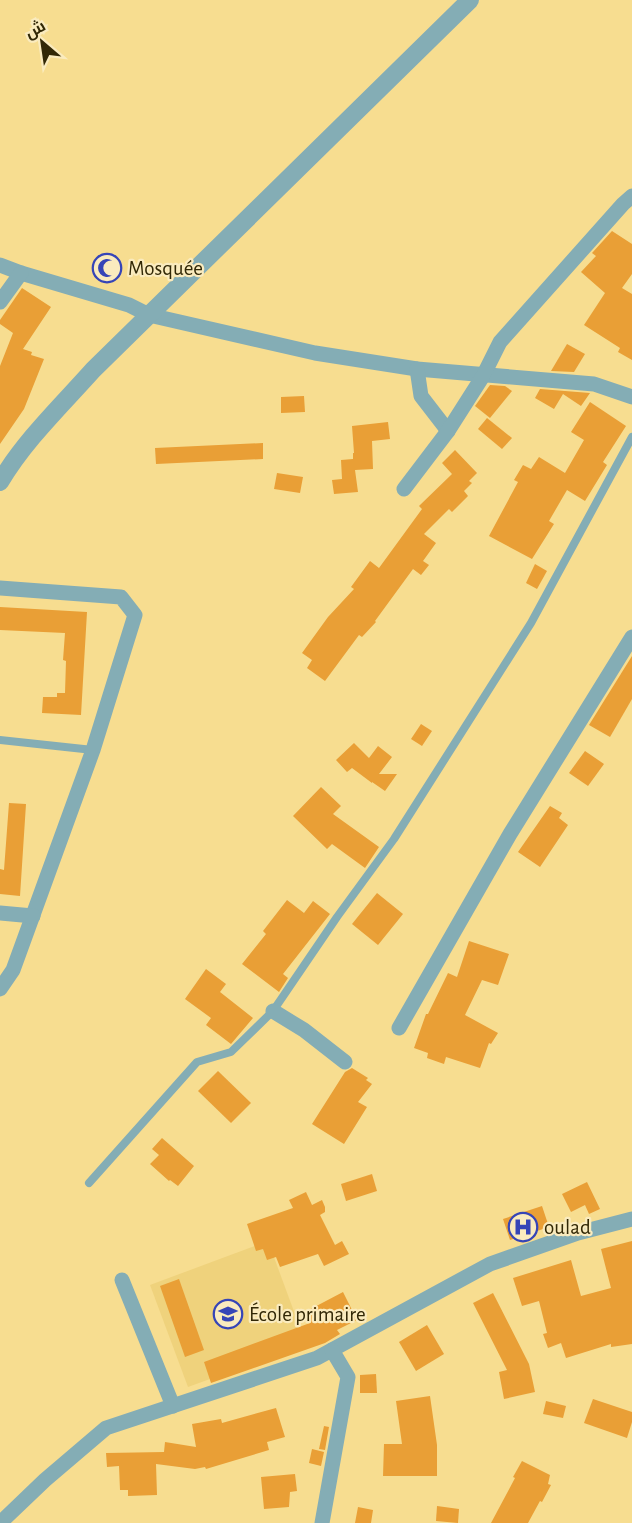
<svg xmlns="http://www.w3.org/2000/svg" width="632" height="1523" font-family="'Alegreya Sans',Cairo,sans-serif">
  <style>
    .built { fill: #efd27c }
    .building { fill: #e99f36 }
    .lines { fill: none; stroke-linecap: round; stroke-linejoin: round }
    .service { stroke: #84adb5; stroke-width: 8 }
    .minor { stroke: #84adb5; stroke-width: 15 }
    .tertiary { stroke: #84adb5; stroke-width: 18 }
    .labels { text-anchor: middle; dominant-baseline: central; stroke-width: 4.5; stroke-linejoin: round; paint-order: stroke }
    .poi-label { font-size: 21px; fill: #322806; stroke: #faebbe; text-anchor: start }
  </style>
  <rect width="100%" height="100%" fill="#f7dd90"/>
  <polygon class="built" points="268,1241 306,1344 188,1387 150,1285"/>
  <g class="building">
    <polygon points="612,231 632,244 632,274 622,288 632,294 632,360 618,352 620,348 584,325 605,293 581,272 596,256 592,253"/>
    <polygon points="22,288 51,307 23,349 32,352 31,355 44,359 24,409 0,444 0,366 13,333 0,324 0,320"/>
    <polygon points="567,344 585,354 574,372 551,371"/>
    <polygon points="490,385 505,386 512,391 490,418 475,406"/>
    <polygon points="540,389 590,393 581,406 563,394 554,409 535,398"/>
    <polygon points="304,396 305,412 281,413 281,397"/>
    <polygon points="590,402 626,426 603,462 607,465 585,501 567,490 549,521 554,524 532,559 489,536 518,482 514,480 523,465 531,469 539,457 565,473 584,440 571,432"/>
    <polygon points="487,418 512,438 502,449 478,429"/>
    <polygon points="388,422 390,439 372,441 373,469 355,470 358,492 334,494 332,480 342,479 341,460 353,459 353,453 354,453 352,426"/>
    <polygon points="263,443 263,459 156,464 155,448"/>
    <polygon points="455,450 477,473 469,481 472,483 464,491 468,496 452,512 449,509 424,534 436,543 423,561 429,565 421,575 413,569 375,621 376,622 362,637 359,635 325,681 307,668 312,660 302,653 328,617 354,589 351,587 370,561 379,568 422,509 419,506 452,474 442,463"/>
    <polygon points="277,473 303,477 300,493 274,489"/>
    <polygon points="535,564 547,571 537,589 526,583"/>
    <polygon points="0,607 87,612 81,715 42,713 43,697 57,697 57,693 65,693 66,661 63,660 65,633 0,630"/>
    <polygon points="632,656 632,699 610,737 589,725"/>
    <polygon points="421,724 432,731 422,746 411,739"/>
    <polygon points="354,743 369,758 378,746 392,757 379,774 397,774 385,791 372,782 372,783 352,768 347,772 336,760"/>
    <polygon points="585,751 604,764 588,786 569,773"/>
    <polygon points="321,787 341,806 333,814 379,847 365,868 332,844 327,849 293,816"/>
    <polygon points="9,803 26,804 20,896 0,894 0,869 4,870"/>
    <polygon points="550,806 562,813 559,818 568,825 540,867 518,852"/>
    <polygon points="377,893 403,914 378,945 352,924"/>
    <polygon points="287,900 304,913 313,901 330,914 283,974 288,978 279,992 242,964 266,934 263,931"/>
    <polygon points="469,941 509,954 498,985 482,980 465,1015 498,1033 491,1044 489,1043 480,1068 446,1057 444,1064 427,1058 428,1053 414,1048 426,1014 428,1014 448,973 457,977"/>
    <polygon points="206,969 226,984 220,992 253,1018 231,1044 206,1025 211,1018 185,999"/>
    <polygon points="352,1068 368,1078 366,1080 372,1084 358,1102 367,1107 344,1144 312,1124 345,1072"/>
    <polygon points="218,1071 251,1103 231,1123 198,1091"/>
    <polygon points="162,1138 194,1166 178,1186 170,1180 169,1181 150,1164 159,1155 152,1149"/>
    <polygon points="372,1174 377,1191 346,1201 341,1184"/>
    <polygon points="587,1182 600,1209 589,1214 585,1205 571,1212 562,1194"/>
    <polygon points="306,1192 312,1205 322,1200 325,1207 325,1212 320,1215 335,1245 342,1241 349,1254 324,1266 318,1254 280,1267 276,1257 267,1260 263,1249 256,1251 247,1224 293,1208 289,1200"/>
    <polygon points="542,1206 549,1227 510,1240 503,1219"/>
    <polygon points="632,1241 632,1344 611,1347 611,1344 566,1358 561,1343 548,1348 543,1334 547,1333 539,1301 522,1306 513,1278 571,1260 581,1296 611,1288 601,1249"/>
    <polygon points="179,1279 204,1350 185,1357 160,1286"/>
    <polygon points="343,1292 357,1320 337,1330 340,1334 325,1343 211,1383 204,1362 310,1323 305,1312"/>
    <polygon points="493,1293 529,1364 535,1392 504,1399 499,1372 507,1370 473,1303"/>
    <polygon points="427,1325 444,1354 416,1371 399,1342"/>
    <polygon points="376,1374 377,1393 360,1393 360,1375"/>
    <polygon points="430,1396 437,1445 437,1476 383,1476 384,1444 402,1444 396,1401"/>
    <polygon points="593,1399 632,1412 632,1422 627,1438 584,1423"/>
    <polygon points="546,1401 566,1406 563,1418 543,1414"/>
    <polygon points="276,1408 285,1437 267,1442 269,1450 206,1469 205,1467 195,1469 156,1464 157,1495 128,1496 128,1490 120,1490 119,1466 107,1467 106,1453 164,1452 165,1442 196,1447 192,1424 221,1419 222,1423"/>
    <polygon points="324,1426 329,1427 325,1450 319,1449"/>
    <polygon points="312,1449 324,1452 321,1466 309,1463"/>
    <polygon points="522,1461 550,1475 548,1484 551,1485 542,1502 540,1501 528,1523 491,1523 515,1478 513,1477"/>
    <polygon points="295,1474 297,1491 290,1492 289,1507 264,1509 261,1477"/>
    <polygon points="437,1506 459,1509 458,1523 436,1521"/>
    <polygon points="358,1507 373,1510 371,1523 355,1523"/>
  </g>
  <g class="lines">
    <g class="service">
      <polyline points="0,740 93,750"/>
      <polyline points="89,1183 197,1062 231,1052 273,1011 337,917 394,839 531,623 632,437"/>
    </g>
    <g class="minor">
      <polyline points="0,265 21,273 129,305 149,315 315,353 417,369 594,384 632,397"/>
      <polyline points="0,302 21,273"/>
      <polyline points="417,369 421,396 448,431"/>
      <polyline points="404,489 448,431 483,376 500,342 623,204 632,196"/>
      <polyline points="0,588 121,597 135,615 93,750 13,970 0,989"/>
      <polyline points="0,913 33,916"/>
      <polyline points="273,1011 304,1030 345,1062"/>
      <polyline points="399,1028 510,834 632,637"/>
      <polyline points="122,1280 173,1406"/>
      <polyline points="0,1523 45,1480 106,1428 317,1358 490,1264 578,1233 632,1219"/>
      <polyline points="322,1523 348,1377 332,1350"/>
    </g>
    <path class="tertiary" d="M 0,482 C 25,440 61,406 93,370 L 470,0"/>
  </g>
  <defs>
    <g id="mosque-ring" transform="scale(1.5)"><circle r="9.5" fill="#faebbe" stroke="#3645b7" stroke-width="1.5"/><path d="M3.5-4.9A6 6 0 1 0 3.5 4.9A5 5 0 1 1 3.5-4.9Z" fill="#3645b7"/></g>
    <g id="hospital-ring" transform="scale(1.5)"><circle r="9.5" fill="#faebbe" stroke="#3645b7" stroke-width="1.5"/><path d="M-5-5h3v3.5h4V-5h3V5h-3V1.5h-4V5h-3Z" fill="#3645b7"/></g>
    <g id="school-ring" transform="scale(1.5)"><circle r="9.5" fill="#faebbe" stroke="#3645b7" stroke-width="1.5"/><path d="M0-5L7-2L0 1L-7-2ZM-4 1L0 2.5L4 1V4Q0 6-4 4Z" fill="#3645b7"/></g>
  </defs>
  <g fill-rule="evenodd">
    <use href="#mosque-ring" x="107" y="268"/>
    <use href="#hospital-ring" x="523" y="1227"/>
    <use href="#school-ring" x="228" y="1314"/>
  </g>
  <g class="labels">
    <g class="poi-label">
      <text x="128" y="268">Mosquée</text>
      <text x="544" y="1227">oulad</text>
      <text x="249" y="1314">École primaire</text>
    </g>
  </g>
  <g transform="translate(42 42) rotate(331)" stroke="#faebbe" stroke-width="4.5" paint-order="stroke">
  <path d="M0-4.5L10 22L0 15L-10 22Z" fill="#322806"/>
  <text y="-9" font-size="16" font-weight="bold" text-anchor="middle" fill="#322806">ش</text>
  </g>
</svg>
